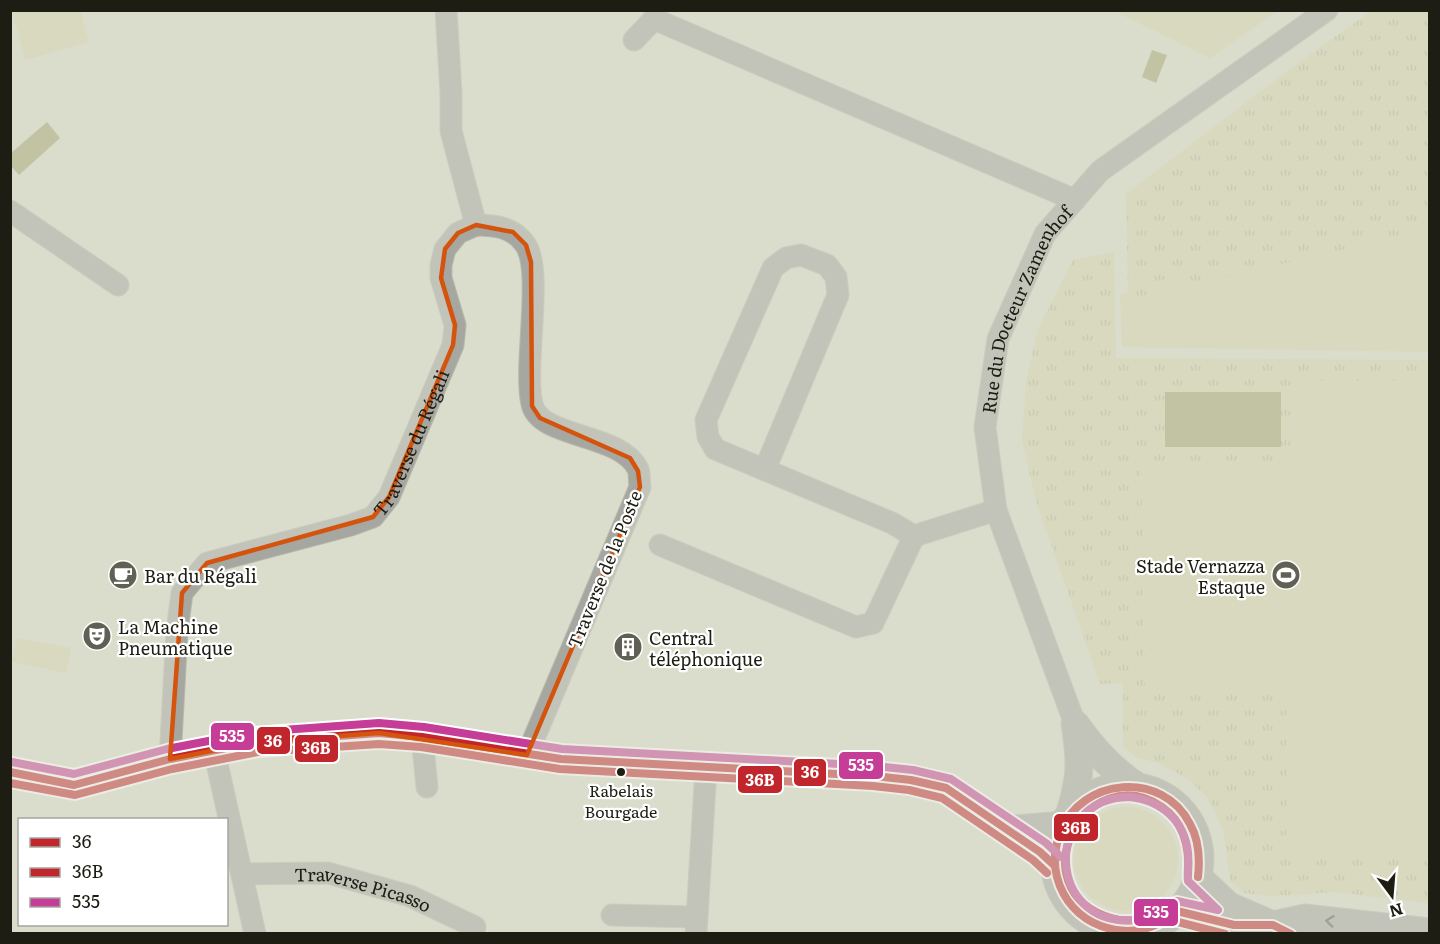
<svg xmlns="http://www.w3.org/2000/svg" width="1440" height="944" font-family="Literata,serif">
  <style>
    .green { fill: #d4d6af }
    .park { fill: url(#park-tufts) }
    .water { fill: #a2a471 }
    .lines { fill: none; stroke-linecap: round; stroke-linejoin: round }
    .minor-casing { stroke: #b8b9ac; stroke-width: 23 }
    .tertiary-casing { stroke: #b8b9ac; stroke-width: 29 }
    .minor { stroke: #a7a7a2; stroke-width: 21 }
    .tertiary { stroke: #a7a7a2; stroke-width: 27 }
    .bus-1-casing { stroke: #fff; stroke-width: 12 }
    .bus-2-casing { stroke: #fff; stroke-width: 12 }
    .bus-3-casing { stroke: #fff; stroke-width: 12 }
    .bus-1 { stroke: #c0262c; stroke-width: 8 }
    .bus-2 { stroke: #c0262c; stroke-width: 8 }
    .bus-3 { stroke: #c53d96; stroke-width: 8 }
    .oneway { stroke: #5b5b53 }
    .marked { fill: none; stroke: #d4530d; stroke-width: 4.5; stroke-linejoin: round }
    .bus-dot { fill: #1d1d13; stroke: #fff; stroke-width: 2 }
    .labels { text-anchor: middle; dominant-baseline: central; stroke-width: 4.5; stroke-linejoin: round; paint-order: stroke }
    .bus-label { font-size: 16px; fill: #1d1d13; stroke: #fff }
    .street-label { font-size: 18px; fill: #1d1d13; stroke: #fff }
    .poi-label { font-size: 18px; fill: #1d1d13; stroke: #fff; text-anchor: start }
    .line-badge { stroke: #fff; stroke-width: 2 }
    .badge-label { font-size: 16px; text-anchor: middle; font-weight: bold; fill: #fff }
  </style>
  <defs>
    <pattern id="park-tufts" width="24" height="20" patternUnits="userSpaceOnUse" patternTransform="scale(1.5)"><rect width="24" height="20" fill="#d4d6af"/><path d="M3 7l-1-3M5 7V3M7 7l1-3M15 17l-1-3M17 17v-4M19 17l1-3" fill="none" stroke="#b6b796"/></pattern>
  </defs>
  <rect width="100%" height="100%" fill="#dbddcc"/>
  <g class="green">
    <polygon points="12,11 81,11 89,42 25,60"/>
    <polygon points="1114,11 1278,11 1210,58"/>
    <polygon points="1429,229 1429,352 1122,347 1120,294"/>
    <polygon points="1294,381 1429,381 1429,903 1334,892 1285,896 1287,689 1145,685 1141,465 1295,466"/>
    <polygon points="17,638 71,648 66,673 12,662"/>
    <circle cx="1126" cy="859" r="52"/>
  </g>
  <g class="park">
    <polygon points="1373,10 1429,11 1429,230 1128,299 1126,194 1298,63"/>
    <polygon points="1114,252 1116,358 1429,360 1429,381 1294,381 1295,466 1141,465 1145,685 1287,689 1286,858 1429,859 1429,903 1334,892 1271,896 1243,893 1230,880 1223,830 1208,798 1187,778 1158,763 1135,757 1123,746 1123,683 1100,684 1036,501 1022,440 1026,381 1038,329 1073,260"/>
  </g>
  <g class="water">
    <polygon points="1152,50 1167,55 1156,83 1142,77"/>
    <polygon points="47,122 60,138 19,175 11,166 11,153"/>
    <rect x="1165" y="392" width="116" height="55"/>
  </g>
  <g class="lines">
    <g class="minor-casing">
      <g id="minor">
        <polyline points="634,40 654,19 1075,200"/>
        <polyline points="10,211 118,285"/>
        <path d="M 476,225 C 495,225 513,227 525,244 C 544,270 523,366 532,404 C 540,439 620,432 638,469 C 640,474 639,482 640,487 L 527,755"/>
        <polyline points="765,469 838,295 836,277 827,265 801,255 786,258 773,268 706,420 708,437 715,449 892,523 914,536 996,510"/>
        <polyline points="660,545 856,627 873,623 914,536"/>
        <path id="s1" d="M 1075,724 L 996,510 L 985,427 L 998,339 L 1045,234 L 1100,171 L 1327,10"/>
        <polyline points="422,737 427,787"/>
        <polyline points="214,750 255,934"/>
        <path id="s2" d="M 170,759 L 177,631 L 182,593 L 207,563 L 351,525 L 373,517 L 389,497 L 453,345 L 455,325 L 441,278 L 441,265 L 445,249 L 458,233 L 476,225 L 451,131 L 451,93 L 446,10"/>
        <polyline points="10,772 74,785 170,759 257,742 379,733 422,737 527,755 561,759 874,776 911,780 946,788 1040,852 1054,865"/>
        <polyline points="1002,827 1064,822"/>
        <path id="s3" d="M 243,874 L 328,873 L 410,896 L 475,927"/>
        <polyline points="612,915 696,917"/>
        <polyline points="696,934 706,768"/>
      </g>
    </g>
    <g class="tertiary-casing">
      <g id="tertiary">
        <path d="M 1076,725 C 1094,750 1112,770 1138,787"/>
        <circle cx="1127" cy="859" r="73"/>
        <path d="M 1070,813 C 1081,776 1081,762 1075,724"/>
        <polyline points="1198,877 1229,906 1273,925 1305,918 1430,932"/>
        <polyline points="1177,911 1234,925 1253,925"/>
      </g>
    </g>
    <use href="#minor" class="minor"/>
    <use href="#tertiary" class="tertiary"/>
    <g class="bus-1-casing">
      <g id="bus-1">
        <polyline points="10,772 74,785 170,759 257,742 379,733 422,737 561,759 874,776 911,780 946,788 1040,852 1054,865"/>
        <path d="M 1177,911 C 1155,930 1129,936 1101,926 C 1079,918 1063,900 1057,877 C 1053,862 1055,847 1060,833 C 1081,777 1163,770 1190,824 C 1199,840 1200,859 1198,877"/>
        <polyline points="1177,911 1234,925 1273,925 1291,934"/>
      </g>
    </g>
    <g class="bus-2-casing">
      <g id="bus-2">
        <polyline points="10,783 75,795 172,769 258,752 379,744 421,747 560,769 873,786 909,790 942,798 1033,860 1047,873"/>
        <path d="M 1170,903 C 1153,917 1133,925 1111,918 C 1016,889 1087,756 1162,807 C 1185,823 1190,849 1188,876"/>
        <polyline points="1174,921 1225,934"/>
      </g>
    </g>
    <g class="bus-3-casing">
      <g id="bus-3">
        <polyline points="12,762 74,774 167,749 255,732 379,723 424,727 562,749 875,766 913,770 951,779 1046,843 1061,857"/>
        <path d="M 1129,797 C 1161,800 1185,821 1188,853 C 1189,863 1187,872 1188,881 L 1218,910 L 1177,901 C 1161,905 1156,918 1135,920 C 1046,928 1042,798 1129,797 Z"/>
      </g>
    </g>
    <use href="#bus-1" class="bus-1"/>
    <use href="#bus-2" class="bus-2"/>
    <use href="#bus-3" class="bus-3"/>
  </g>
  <defs><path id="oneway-chevron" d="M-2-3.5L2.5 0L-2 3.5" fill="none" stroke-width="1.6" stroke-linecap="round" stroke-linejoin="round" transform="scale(1.5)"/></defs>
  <use class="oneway" href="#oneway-chevron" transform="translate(1330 921) rotate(-173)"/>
  <path d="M0 0H1440V944H0ZM 476,225 L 513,232 L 526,245 L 531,262 L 532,406 L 540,418 L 630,458 L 638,471 L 640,487 L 527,755 L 379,733 L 257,742 L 170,759 L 182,593 L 207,563 L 373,517 L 389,497 L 453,345 L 455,325 L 441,278 L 445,249 L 458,233 Z" fill="#dbddcc" fill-opacity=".55" fill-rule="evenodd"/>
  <path class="marked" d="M 476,225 L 513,232 L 526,245 L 531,262 L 532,406 L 540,418 L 630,458 L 638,471 L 640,487 L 527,755 L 379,733 L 257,742 L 170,759 L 182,593 L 207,563 L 373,517 L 389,497 L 453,345 L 455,325 L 441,278 L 445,249 L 458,233 Z"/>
  <defs>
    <g id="cafe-disc" transform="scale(1.5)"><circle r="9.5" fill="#606054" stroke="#fff"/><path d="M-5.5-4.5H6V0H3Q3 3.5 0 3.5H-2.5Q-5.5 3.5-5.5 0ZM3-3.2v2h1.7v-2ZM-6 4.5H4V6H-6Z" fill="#fff"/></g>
    <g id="stadium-disc" transform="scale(1.5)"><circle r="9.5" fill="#606054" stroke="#fff"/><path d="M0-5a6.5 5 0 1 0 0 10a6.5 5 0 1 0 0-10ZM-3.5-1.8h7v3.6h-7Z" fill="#fff"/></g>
    <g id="theatre-disc" transform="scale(1.5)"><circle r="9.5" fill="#606054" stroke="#fff"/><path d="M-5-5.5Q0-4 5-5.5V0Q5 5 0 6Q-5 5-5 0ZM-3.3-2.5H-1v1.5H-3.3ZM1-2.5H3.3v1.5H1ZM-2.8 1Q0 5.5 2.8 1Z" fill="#fff"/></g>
    <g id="building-disc" transform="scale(1.5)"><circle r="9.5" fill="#606054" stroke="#fff"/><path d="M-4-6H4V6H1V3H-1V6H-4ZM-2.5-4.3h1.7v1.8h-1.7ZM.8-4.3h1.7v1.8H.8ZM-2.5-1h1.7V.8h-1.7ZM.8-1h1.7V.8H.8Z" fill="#fff"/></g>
  </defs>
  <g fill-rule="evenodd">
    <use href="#cafe-disc" x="123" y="575"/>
    <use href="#stadium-disc" x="1286" y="575"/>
    <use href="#theatre-disc" x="97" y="636"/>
    <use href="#building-disc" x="628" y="647"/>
  </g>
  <circle class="bus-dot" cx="621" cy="772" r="5"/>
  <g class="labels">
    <g class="bus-label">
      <text x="621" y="790">Rabelais<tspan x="621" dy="21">Bourgade</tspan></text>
    </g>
    <g class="street-label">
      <text stroke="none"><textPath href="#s1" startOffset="438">Rue du Docteur Zamenhof</textPath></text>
      <text stroke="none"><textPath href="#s2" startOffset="462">Traverse du Régali</textPath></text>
      <text transform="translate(604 569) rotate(-68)">Traverse de la Poste</text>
      <text stroke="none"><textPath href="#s3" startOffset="122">Traverse Picasso</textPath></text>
    </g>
    <g class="poi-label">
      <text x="1265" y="565" text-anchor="end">Stade Vernazza<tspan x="1265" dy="21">Estaque</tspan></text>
      <text x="144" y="575">Bar du Régali</text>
      <text x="118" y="626">La Machine<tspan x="118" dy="21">Pneumatique</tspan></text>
      <text x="649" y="637">Central<tspan x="649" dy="21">téléphonique</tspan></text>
    </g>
  </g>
  <g class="line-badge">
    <rect x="210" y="722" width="45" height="29" rx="6" fill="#c53d96"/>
    <rect x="256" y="726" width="35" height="29" rx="6" fill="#c0262c"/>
    <rect x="294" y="734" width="45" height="29" rx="6" fill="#c0262c"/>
    <rect x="838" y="751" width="46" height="29" rx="6" fill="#c53d96"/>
    <rect x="793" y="758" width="34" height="29" rx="6" fill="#c0262c"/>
    <rect x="737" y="765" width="46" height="29" rx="6" fill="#c0262c"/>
    <rect x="1053" y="813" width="46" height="29" rx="6" fill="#c0262c"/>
    <rect x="1133" y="898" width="46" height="29" rx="6" fill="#c53d96"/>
  </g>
  <g class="badge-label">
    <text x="232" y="742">535</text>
    <text x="273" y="747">36</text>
    <text x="316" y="754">36B</text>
    <text x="861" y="771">535</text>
    <text x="810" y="778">36</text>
    <text x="760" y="786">36B</text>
    <text x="1076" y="834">36B</text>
    <text x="1156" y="918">535</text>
  </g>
  <rect width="1440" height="944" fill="none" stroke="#1d1d13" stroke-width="24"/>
  <rect x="18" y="818" width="210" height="108" fill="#ffffff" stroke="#a5a5a1" stroke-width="1.5"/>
  <rect x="30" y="838" width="30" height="9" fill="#c0262c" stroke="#a5a5a1" stroke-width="1.5"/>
  <text x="72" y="848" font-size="18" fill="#1d1d13">36</text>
  <rect x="30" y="868" width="30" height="9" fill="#c0262c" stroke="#a5a5a1" stroke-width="1.5"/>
  <text x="72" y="878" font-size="18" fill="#1d1d13">36B</text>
  <rect x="30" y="898" width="30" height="9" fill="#c53d96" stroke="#a5a5a1" stroke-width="1.5"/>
  <text x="72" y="908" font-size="18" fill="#1d1d13">535</text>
  <g transform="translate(1392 896) rotate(164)" stroke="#ffffff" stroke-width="4.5" paint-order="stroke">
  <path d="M0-4.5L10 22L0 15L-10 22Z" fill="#1d1d13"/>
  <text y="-9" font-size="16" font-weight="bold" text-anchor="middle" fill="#1d1d13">N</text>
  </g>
</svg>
